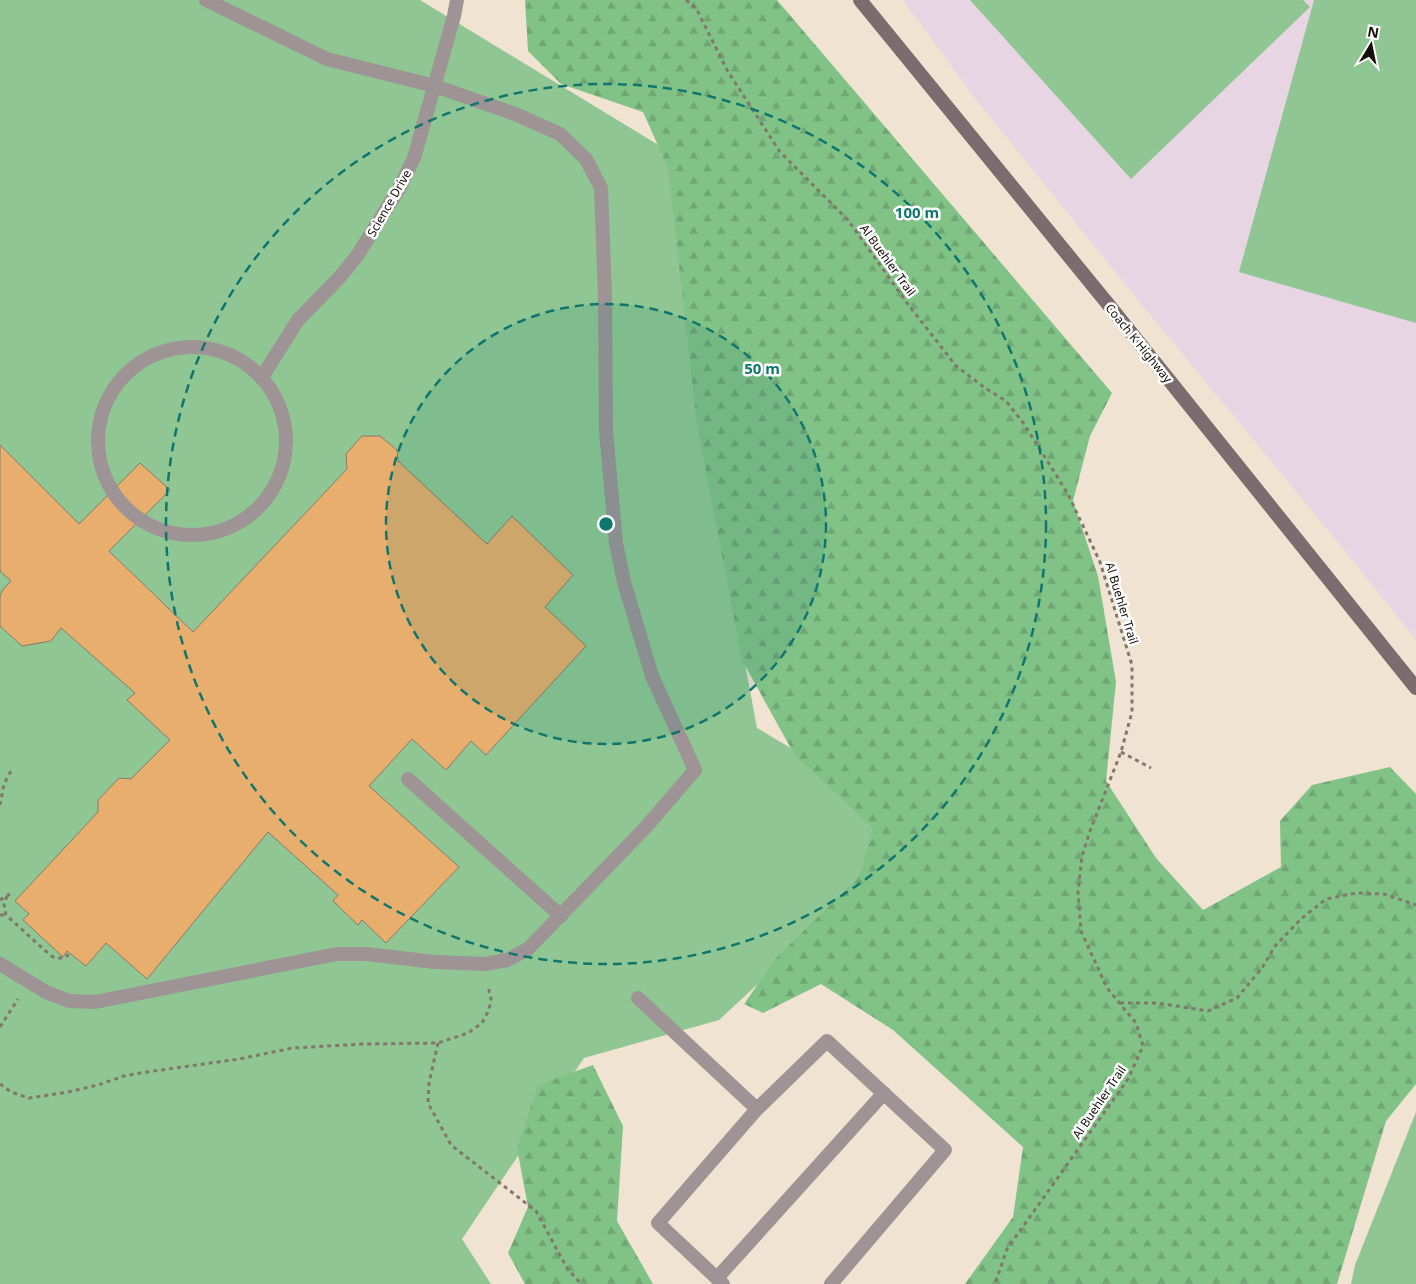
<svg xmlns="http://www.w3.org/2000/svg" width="1416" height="1284" font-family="'Noto Sans',sans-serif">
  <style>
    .education { fill: #e8d5e4 }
    .green { fill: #8fc693 }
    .forest { fill: url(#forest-firs) }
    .building { fill: #e7ae6d; stroke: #897a6b }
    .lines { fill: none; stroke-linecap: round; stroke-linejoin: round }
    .path { stroke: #81786c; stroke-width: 3; stroke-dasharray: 4 4; stroke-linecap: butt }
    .service { stroke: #9e9395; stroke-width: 14 }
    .secondary { stroke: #7b6c6f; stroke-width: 14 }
    .ring { fill: none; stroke: #0f766e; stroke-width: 2.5; stroke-dasharray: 9 6 }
    .labels { text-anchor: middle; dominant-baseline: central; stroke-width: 5; stroke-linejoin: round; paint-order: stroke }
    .street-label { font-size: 12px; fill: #130f09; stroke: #fff }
    .centre { fill: #0f766e; stroke: #fff; stroke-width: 2.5 }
    .ring-label { font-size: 15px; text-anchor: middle; font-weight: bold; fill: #0f766e; stroke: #fff; stroke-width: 5; stroke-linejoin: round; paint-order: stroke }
  </style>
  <defs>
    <pattern id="forest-firs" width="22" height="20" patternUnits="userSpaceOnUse" patternTransform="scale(1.25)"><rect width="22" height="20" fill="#81c287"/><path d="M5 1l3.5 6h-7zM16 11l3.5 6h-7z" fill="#6fa673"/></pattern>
  </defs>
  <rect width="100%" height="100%" fill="#f1e3d1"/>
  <polygon class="education" points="903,0 1416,0 1416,640 1332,535 1133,294 974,97"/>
  <g class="green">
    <polygon points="0,0 420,0 688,163 695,396 757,728 934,833 847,901 719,1020 584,1058 462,1239 491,1284 0,1284"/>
    <polygon points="970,0 1303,0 1310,7 1131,179"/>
    <polygon points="1314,0 1416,0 1416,323 1239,272"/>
    <polygon points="1416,1112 1416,1284 1351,1284 1355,1265"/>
  </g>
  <g class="forest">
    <polygon points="525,0 777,0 1112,393 1090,436 1073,501 1098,576 1116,682 1106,781 1156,858 1203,910 1281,867 1280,821 1312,785 1390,767 1416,794 1416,1084 1386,1121 1337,1284 965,1284 1013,1217 1023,1147 893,1030 821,984 763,1013 744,1004 776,958 859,877 873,828 794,754 742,660 697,424 668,168 643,112 561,84 528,51"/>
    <polygon points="593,1065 623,1126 617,1221 653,1284 525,1284 508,1253 528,1207 517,1148 538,1085"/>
  </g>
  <polygon class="building" points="362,436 380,436 397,450 398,461 487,544 512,516 573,575 545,607 586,646 486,755 471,741 446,770 412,739 369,786 459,867 386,943 362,920 358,925 333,901 338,895 268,832 147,979 106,943 86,966 67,951 63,957 23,920 29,914 15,901 98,812 98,800 119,778 131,779 170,740 127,700 135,693 61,628 51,641 22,646 0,626 0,597 2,591 11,581 0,571 0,445 79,524 140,463 170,490 109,551 193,632 347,469 346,454"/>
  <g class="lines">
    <g class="path">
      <polyline points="686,0 696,8 727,70 780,152 848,220 907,303 956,366 985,388 1006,401 1024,424 1068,494 1100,562 1132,665 1132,712 1121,752 1090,831 1082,856 1078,892 1081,931 1107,988 1136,1023 1143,1046 1128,1079 1007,1249 995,1284"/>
      <polyline points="1121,752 1151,768"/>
      <polyline points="0,805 4,784 12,769"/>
      <path d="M 7,896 L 4,904 L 6,915 L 50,955 C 57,960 61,958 69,955"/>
      <polyline points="0,900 10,894"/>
      <polyline points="0,915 6,915"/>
      <polyline points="1120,1003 1157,1003 1208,1011 1237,998 1262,968 1275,946 1301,919 1326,899 1356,893 1384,894 1416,905"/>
      <polyline points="0,1027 18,999"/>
      <polyline points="438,1043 429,1083 428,1103 451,1145 536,1211 567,1268 581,1284"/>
      <polyline points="0,1084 11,1092 29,1098 68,1092 98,1085 124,1076 140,1073 239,1059 293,1048 364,1044 438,1043 468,1033 482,1023 489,1010 491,999 488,986"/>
    </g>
    <g class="service">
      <circle cx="192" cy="441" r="94"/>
      <polyline points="262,377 298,320 339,278 357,256 400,187 414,158 454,16 457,0"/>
      <polyline points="408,779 561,916"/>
      <polyline points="0,964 46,992 69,1001 95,1002 337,954 366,954 435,962 485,964 507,960 528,949 646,827 695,770 652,676 624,582 616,543 606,431 605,296 601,188 586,159 560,134 515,114 435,86 327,59 206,0"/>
      <polyline points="638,998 757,1109"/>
      <polyline points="717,1278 884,1093"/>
      <polyline points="723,1284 658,1223 757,1109 827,1041 945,1150 831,1284"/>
    </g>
    <polyline class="secondary" points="860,0 1112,309 1416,688"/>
  </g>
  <circle cx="606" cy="524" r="220" fill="#0f766e" fill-opacity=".12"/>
  <g class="ring">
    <circle cx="606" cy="524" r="220"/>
    <circle cx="606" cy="524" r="440"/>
  </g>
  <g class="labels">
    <g class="street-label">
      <text transform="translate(389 203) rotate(-60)">Science Drive</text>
      <text transform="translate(888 260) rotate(54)">Al Buehler Trail</text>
      <text transform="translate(1139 343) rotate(51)">Coach K Highway</text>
      <text transform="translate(1122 603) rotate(73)">Al Buehler Trail</text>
      <text transform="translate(1099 1102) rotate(-56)">Al Buehler Trail</text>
    </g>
  </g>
  <circle cx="606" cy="524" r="8" class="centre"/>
  <g class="ring-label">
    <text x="917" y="218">100 m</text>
    <text x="762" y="374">50 m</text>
  </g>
  <g transform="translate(1371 45) rotate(10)" stroke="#ffffff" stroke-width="4" paint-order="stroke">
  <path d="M0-4L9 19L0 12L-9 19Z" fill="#130f09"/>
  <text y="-8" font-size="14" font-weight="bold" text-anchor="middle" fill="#130f09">N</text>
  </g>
</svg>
